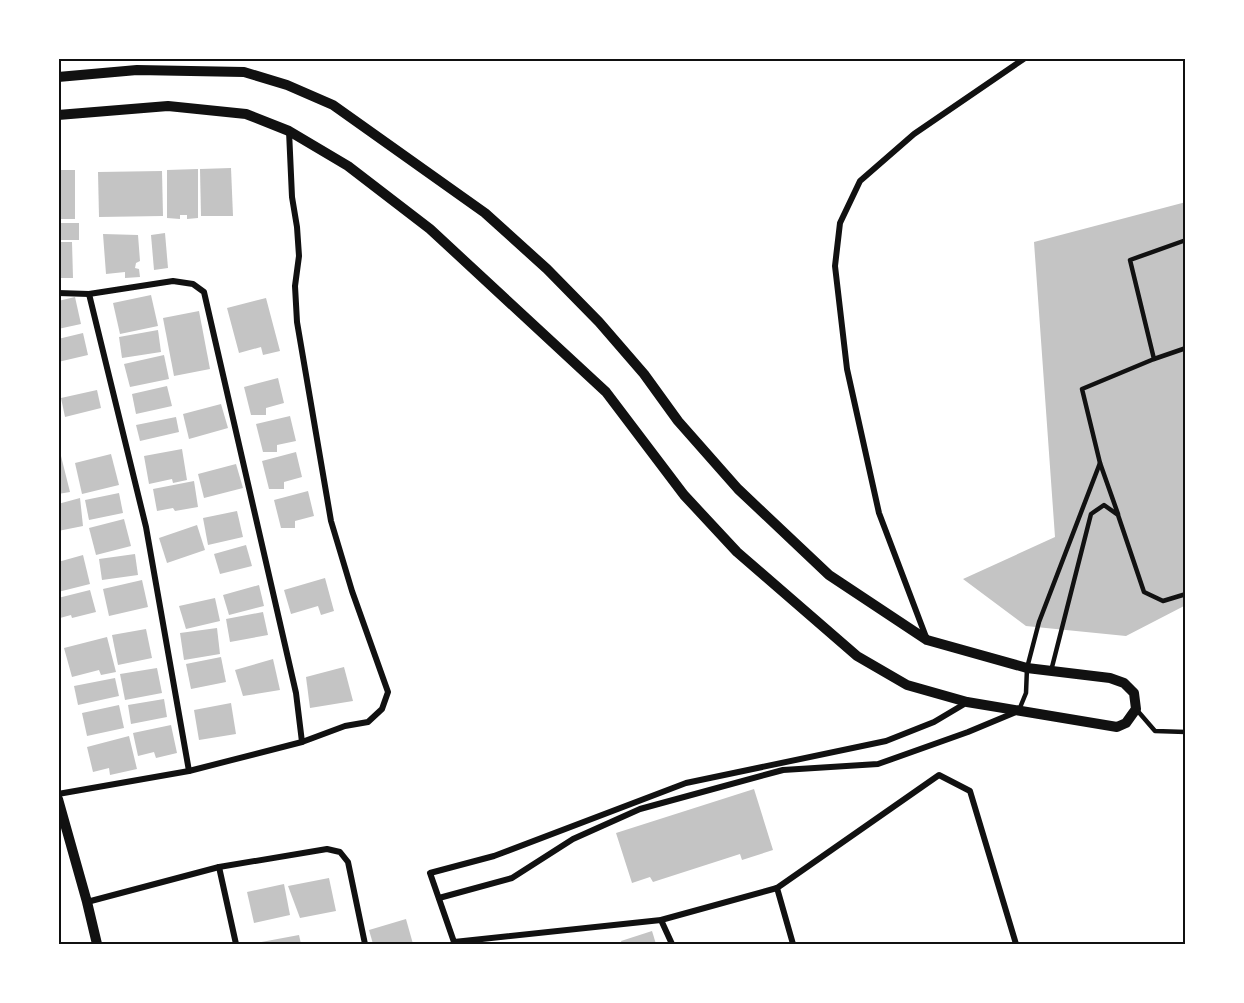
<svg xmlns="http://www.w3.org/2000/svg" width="1244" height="1003" font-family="'Golos Text',sans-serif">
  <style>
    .building { fill: #c4c4c4 }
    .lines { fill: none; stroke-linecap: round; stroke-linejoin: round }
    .service { stroke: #111; stroke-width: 4.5 }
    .minor { stroke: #111; stroke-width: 6 }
    .tertiary { stroke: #111; stroke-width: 10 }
    .neatline { fill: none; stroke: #111; stroke-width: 2 }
  </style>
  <rect width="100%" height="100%" fill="#fff"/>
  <g class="building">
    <polygon points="231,168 233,216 201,216 200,169"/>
    <polygon points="198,169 198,218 187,219 187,215 180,215 180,219 167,218 167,170"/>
    <rect x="58" y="170" width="17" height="49"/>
    <polygon points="162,171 163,216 99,217 98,172"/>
    <polygon points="1186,202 1186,605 1126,636 1026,626 963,579 1055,537 1034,242"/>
    <rect x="58" y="223" width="21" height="17"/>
    <polygon points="165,233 168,268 154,270 151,235"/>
    <polygon points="103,234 138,235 140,261 136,263 135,268 139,269 140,277 125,278 125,272 106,274"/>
    <polygon points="58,242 72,242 73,278 58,278"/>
    <polygon points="151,295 158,326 120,334 113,303"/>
    <polygon points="75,297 81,324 58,329 58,301"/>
    <polygon points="266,298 280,351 263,355 261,347 239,353 227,308"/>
    <polygon points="199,311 210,369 174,376 163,318"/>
    <polygon points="158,330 161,352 122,358 119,337"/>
    <polygon points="83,333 88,355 58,362 58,339"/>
    <polygon points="164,355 169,379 130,387 124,364"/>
    <polygon points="278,378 284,403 266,408 266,415 251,415 244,387"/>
    <polygon points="167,386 172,406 136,414 132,394"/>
    <polygon points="97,390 101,408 65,417 61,398"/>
    <polygon points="221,404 228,428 189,439 183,414"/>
    <polygon points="290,416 296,441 277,445 277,452 263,452 256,424"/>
    <polygon points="176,417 179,432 140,441 136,425"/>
    <polygon points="58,444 70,492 58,494"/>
    <polygon points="182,449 187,480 173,483 172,479 149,484 144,456"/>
    <polygon points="296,452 302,477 284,482 284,489 269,489 262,461"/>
    <polygon points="111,454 119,485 82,494 75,463"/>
    <polygon points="236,464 243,488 204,498 198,474"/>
    <polygon points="194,481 198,507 175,511 173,508 157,511 153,489"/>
    <polygon points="308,491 314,516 295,521 295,528 281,528 274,500"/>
    <polygon points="119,493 123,513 89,520 85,500"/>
    <polygon points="80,498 83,526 58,531 58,504"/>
    <polygon points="237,511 243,537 208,545 203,518"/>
    <polygon points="124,519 131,546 96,555 89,528"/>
    <polygon points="197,525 205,550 167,563 159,538"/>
    <polygon points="246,545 252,566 220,574 214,554"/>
    <polygon points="135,554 138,575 102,580 99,559"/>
    <polygon points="83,555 90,584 58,592 58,562"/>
    <polygon points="325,578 334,611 321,615 318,606 291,614 284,590"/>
    <polygon points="142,580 148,607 109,616 103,589"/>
    <polygon points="259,585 264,606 229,615 223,595"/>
    <polygon points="90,590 96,612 72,618 71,615 60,618 58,598"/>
    <polygon points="215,598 220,621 186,629 179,606"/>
    <polygon points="263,612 268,635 230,642 226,619"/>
    <polygon points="217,628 220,654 184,660 180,633"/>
    <polygon points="146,629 152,658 118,665 112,635"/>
    <polygon points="107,637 116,672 101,675 99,670 72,677 64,648"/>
    <polygon points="221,657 226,682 191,689 186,664"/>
    <polygon points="273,659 280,690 243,696 235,670"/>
    <polygon points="344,667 353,701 310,708 306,677"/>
    <polygon points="157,668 162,693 125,700 120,674"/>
    <polygon points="115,678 119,696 78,705 74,686"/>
    <polygon points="164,699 167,717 131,724 128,705"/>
    <polygon points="231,703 236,734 199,740 194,710"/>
    <polygon points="119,705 124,728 87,736 82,713"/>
    <polygon points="171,725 177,753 156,758 154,752 138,756 133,733"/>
    <polygon points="129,736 137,769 110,775 109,768 93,772 87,747"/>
    <polygon points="754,789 773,850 742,860 740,854 653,882 650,877 632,883 616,833"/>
    <polygon points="329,878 336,911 300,918 288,886"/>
    <polygon points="284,884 290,915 254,923 247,892"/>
    <polygon points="406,919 413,944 373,944 369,930"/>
    <polygon points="652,931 656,944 622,944 621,941"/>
    <polygon points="299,935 301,944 256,944 256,943"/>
  </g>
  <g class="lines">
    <g class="service">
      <polyline points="1154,359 1186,348"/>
      <polyline points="1100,463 1118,514"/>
      <polyline points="1051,671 1091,514 1104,505 1118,515 1144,592 1163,601 1186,594"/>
      <polyline points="1136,709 1155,731 1186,732"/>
      <polyline points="1019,710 1026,693 1027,668 1039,622 1100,463 1082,389 1154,359 1130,260 1186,240"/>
    </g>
    <g class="minor">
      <polyline points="289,131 292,197 297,227 299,256 295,286 297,322 331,521 352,591 388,692 382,709 368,722 345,726 302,742"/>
      <polyline points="58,293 89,294 173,281 193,284 204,292 296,693 302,742 189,771 58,794"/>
      <polyline points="89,294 146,527 189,771"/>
      <polyline points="926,637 879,513 847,369 835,266 840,223 860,181 914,134 1025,58"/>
      <polyline points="219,867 236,944"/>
      <polyline points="777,888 793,944"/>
      <polyline points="439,898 512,878 573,839 640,809 783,770 878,764 968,732 1016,712"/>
      <polyline points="87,902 219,867 327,849 340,852 348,862 365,944"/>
      <polyline points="661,920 672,944"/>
      <polyline points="454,942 430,873 494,856 686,783 886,741 934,722 966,703"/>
      <polyline points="455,944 454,942 661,920 777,888 939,775 970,791 1016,944"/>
    </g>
    <g class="tertiary">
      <polyline points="58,77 137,70 244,72 287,85 333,105 485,213 547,269 599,322 644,374 678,421 738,489 829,575 927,640 1027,668 1110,678 1124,683 1134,693 1136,709 1126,723 1117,727 967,702 907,685 857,656 737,552 684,495 606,392 430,229 348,166 289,131 246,114 168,106 58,115"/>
      <polyline points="58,799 87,902 97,944"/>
    </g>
  </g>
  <rect width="1244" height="1003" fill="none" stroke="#ffffff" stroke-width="120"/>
  <rect x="60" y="60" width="1124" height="883" class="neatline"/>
</svg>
